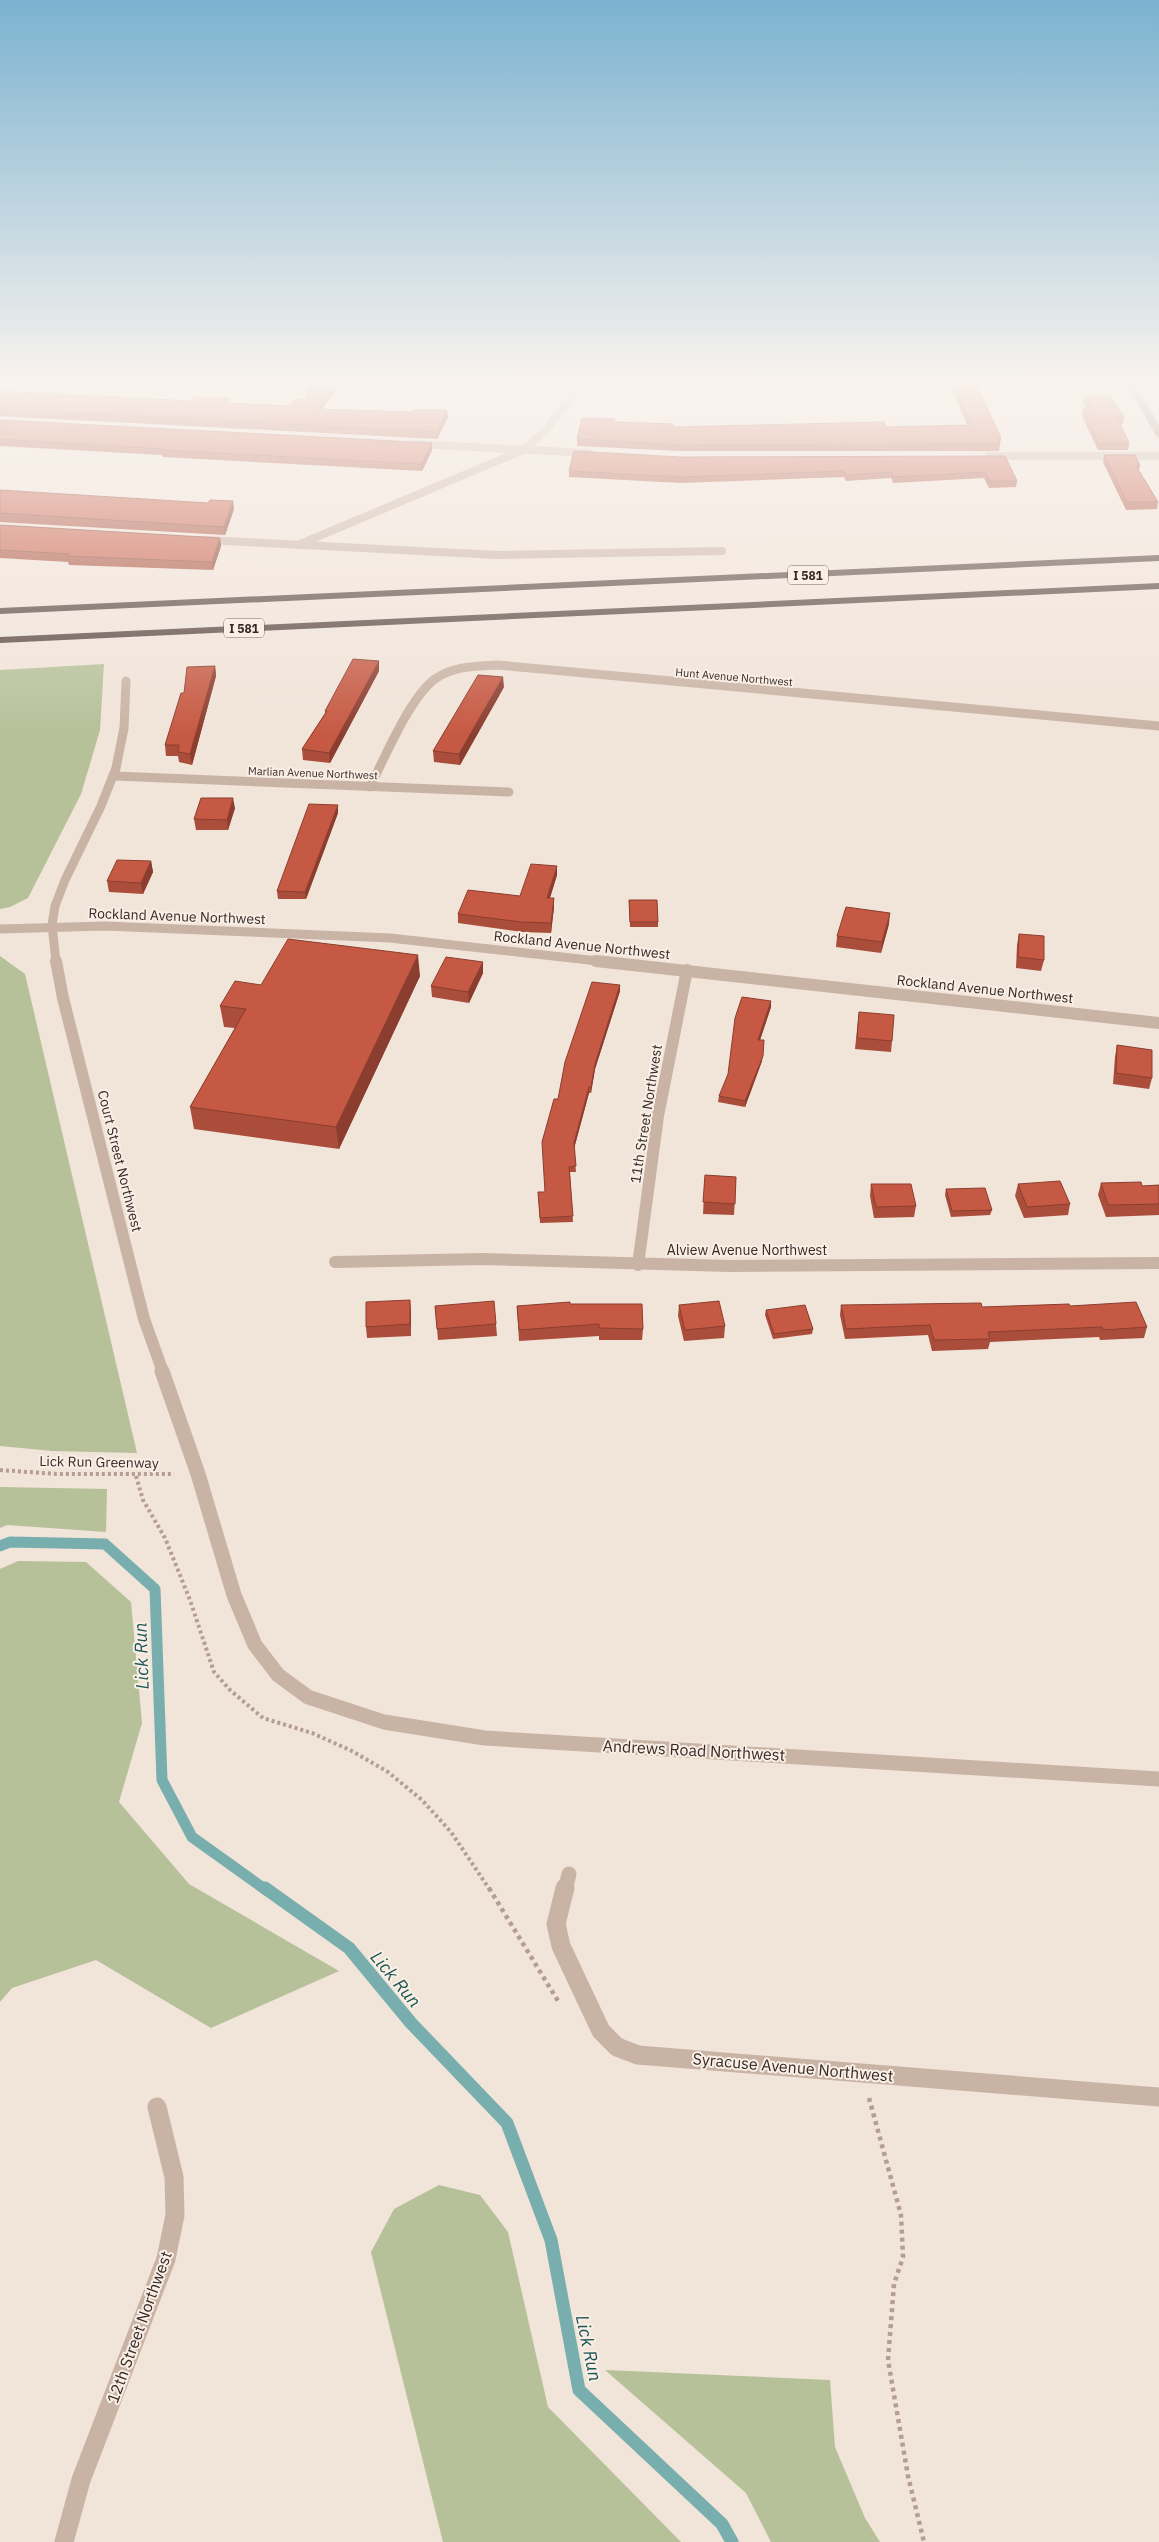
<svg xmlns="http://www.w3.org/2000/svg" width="1159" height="2542" font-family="'IBM Plex Sans',sans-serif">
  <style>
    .green { fill: #b6c099 }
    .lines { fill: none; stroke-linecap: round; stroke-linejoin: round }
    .stream-far1 { stroke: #78aead; stroke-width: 11 }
    .stream { stroke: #78aead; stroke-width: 13 }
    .path-far1 { stroke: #b59d90; stroke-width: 4; stroke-dasharray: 3 3; stroke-linecap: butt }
    .path { stroke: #b59d90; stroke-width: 4.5; stroke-dasharray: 4 4; stroke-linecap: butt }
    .street-far4 { stroke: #c9b3a5; stroke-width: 8 }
    .street-far3 { stroke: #c9b3a5; stroke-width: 9 }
    .street-far2 { stroke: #c9b3a5; stroke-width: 12 }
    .street-far1 { stroke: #c9b3a5; stroke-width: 15 }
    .street { stroke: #c9b3a5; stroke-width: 19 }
    .secondary { stroke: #9d8277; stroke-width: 8 }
    .highway { fill: #56433e; fill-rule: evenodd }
    .wall { fill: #aa4d3a }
    .shaded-wall { fill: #8b3e2f }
    .building { fill: #c65943; stroke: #8b3e2f }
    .labels { text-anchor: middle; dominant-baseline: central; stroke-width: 4; stroke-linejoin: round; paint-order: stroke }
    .far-street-label { font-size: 11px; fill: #352a27; stroke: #f9efe5 }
    .shield { fill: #f9efe5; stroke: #706560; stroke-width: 1 }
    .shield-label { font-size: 12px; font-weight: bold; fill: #352a27 }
    .street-label { font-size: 14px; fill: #352a27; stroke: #f9efe5 }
    .near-street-label { font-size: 16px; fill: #352a27; stroke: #f9efe5 }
    .near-water-label { font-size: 18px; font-style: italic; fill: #1c5656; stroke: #f9efe5 }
  </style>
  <rect width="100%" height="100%" fill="#f1e4d9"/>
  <g class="green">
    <polygon points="104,664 100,730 81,794 28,898 10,907 0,909 0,670"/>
    <polygon points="0,956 25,974 137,1453 52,1451 0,1446"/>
    <polygon points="0,1487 107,1489 106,1532 7,1525 0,1528"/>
    <polygon points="18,1561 86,1562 131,1602 142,1723 119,1802 189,1884 339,1971 211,2028 96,1960 12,1988 0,2002 0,1569"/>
    <polygon points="439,2185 480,2195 508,2232 548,2407 681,2542 443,2542 371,2252 394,2209"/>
    <polygon points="605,2370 830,2380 835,2447 865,2518 880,2542 771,2542 746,2493"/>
  </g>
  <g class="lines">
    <polyline class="stream-far1" points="0,1546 10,1542 105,1544 155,1589 162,1780 192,1837 266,1890"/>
    <polyline class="stream" points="265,1888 349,1948 411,2023 507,2123 551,2240 579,2390 722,2524 732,2542"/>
    <g class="path-far1">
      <polyline points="0,1470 57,1474 174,1474"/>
      <polyline points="136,1476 143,1500 165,1538 190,1600 214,1672 230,1690 263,1718 312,1733 352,1751 388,1772 422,1800 451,1832 490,1890"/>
    </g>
    <g class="path">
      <polyline points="489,1888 558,2001"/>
      <polyline points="869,2098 901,2215 903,2257 894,2284 888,2360 908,2476 924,2542"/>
    </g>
    <g class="street-far4">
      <polyline points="414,444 589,453"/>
      <polyline points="989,456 1159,456"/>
      <polyline points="205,540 498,555 722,551"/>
      <polyline points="298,545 523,450 546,430 585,379"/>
    </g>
    <g class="street-far3">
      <polyline points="115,776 509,792"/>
      <path d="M 370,787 C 384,759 410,697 435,679 C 453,666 477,666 498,665 L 1159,726"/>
      <polyline points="0,929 105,926 390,938 607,962"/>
      <polyline points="56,962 52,925 55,906 65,880 101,806 116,768 124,728 126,681"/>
    </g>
    <g class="street-far2">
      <polyline points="56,961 63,998 144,1319 163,1372"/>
      <polyline points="596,961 1159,1023"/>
      <polyline points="335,1262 482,1259 729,1266 1159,1263"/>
      <polyline points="638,1265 658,1116 687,970"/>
    </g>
    <g class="street-far1">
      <polyline points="162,1371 198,1474 234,1595 255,1645 278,1675 308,1697 384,1722 485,1738 1159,1779"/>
      <polyline points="565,1890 569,1874"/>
    </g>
    <g class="street">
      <polyline points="565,1888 556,1924 561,1946 601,2031 617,2047 638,2055 1159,2097"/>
      <polyline points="64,2542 81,2480 166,2259 175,2215 174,2177 157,2107"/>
    </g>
    <polyline class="secondary" points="1128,379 1159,433"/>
    <g class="highway">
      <polygon points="1159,555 1159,561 0,614 0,608"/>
      <polygon points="1159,583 1159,589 0,643 0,637"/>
    </g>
  </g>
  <g class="wall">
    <polygon points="727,379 1011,379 1011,384 977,385 1001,438 999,451 680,451 577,446 577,439 615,419 615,422 673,427 886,427 967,425 950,384 869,385 869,387 784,389 782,385 730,387"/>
    <polygon points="0,391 231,403 448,417 437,439 0,416"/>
    <polygon points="1085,396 1124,417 1123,424 1120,424 1129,443 1128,450 1098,450 1082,416 1083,409 1087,409 1083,403"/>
    <polygon points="0,420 432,450 422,471 163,457 162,455 0,446"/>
    <polygon points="1104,455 1140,466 1139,470 1158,502 1157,509 1126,510 1103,462"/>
    <polygon points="1005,456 1017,481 1016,487 989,488 984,478 893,483 891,478 846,481 844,477 681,483 569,477 569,471 680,457"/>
    <polygon points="0,490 234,509 225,535 0,522"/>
    <polygon points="0,525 220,538 221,546 213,570 69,565 68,562 0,558"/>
    <polygon points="215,666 216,676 192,765 179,762 178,756 166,756 165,745 184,693"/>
    <polygon points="379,671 330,763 303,760 302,749 325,713 325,711"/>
    <polygon points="504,687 460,765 434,762 433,751"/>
    <polygon points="338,805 338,813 306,899 278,899 277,891"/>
    <polygon points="235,808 228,830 196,830 194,819"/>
    <polygon points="151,861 153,872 143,894 109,892 107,881"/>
    <polygon points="557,875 550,898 554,907 551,933 522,932 458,923 458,914 520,896"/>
    <polygon points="629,900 658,922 658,927 630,927"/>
    <polygon points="889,924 881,953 836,947 837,936"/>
    <polygon points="1019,934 1044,960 1041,971 1016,968 1017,945"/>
    <polygon points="483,962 483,973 469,1003 432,997 431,986"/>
    <polygon points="420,976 339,1149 194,1129 190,1107 235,1028 224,1027 220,1006 261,985"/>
    <polygon points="620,985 620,991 595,1069 591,1093 589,1093 574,1148 576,1172 570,1172 573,1222 540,1223 538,1192 545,1192"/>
    <polygon points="771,1001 771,1007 760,1040 762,1061 745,1107 718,1102 719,1096"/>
    <polygon points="859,1012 892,1041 891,1052 855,1049"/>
    <polygon points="1117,1045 1152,1078 1149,1089 1113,1084 1115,1057"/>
    <polygon points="705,1175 736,1177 734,1215 703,1214"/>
    <polygon points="1101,1183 1142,1186 1159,1185 1159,1215 1106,1217 1098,1195"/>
    <polygon points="871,1184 916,1206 914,1217 874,1218 870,1196"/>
    <polygon points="1018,1184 1070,1204 1068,1215 1024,1218 1015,1196"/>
    <polygon points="946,1189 992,1210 990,1215 951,1217 945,1195"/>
    <polygon points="410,1300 411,1336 367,1338 366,1327"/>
    <polygon points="570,1304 643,1329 642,1340 599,1340 599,1336 519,1341 517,1306"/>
    <polygon points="679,1305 725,1326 724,1338 684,1341 678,1316"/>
    <polygon points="841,1305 982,1307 1070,1306 1147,1327 1144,1338 1100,1340 1099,1337 990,1342 988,1349 932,1351 928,1335 845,1339 840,1315"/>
    <polygon points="435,1306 496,1324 497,1336 438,1340"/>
    <polygon points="766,1310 813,1329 812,1334 773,1339 765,1315"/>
  </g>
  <g class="shaded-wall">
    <polygon points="338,379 344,379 317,416 316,409"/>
    <polygon points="447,410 448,417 437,439 437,432"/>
    <polygon points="432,443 432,450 422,471 421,464"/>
    <polygon points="233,501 234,509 225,535 224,527"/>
    <polygon points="220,538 221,546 213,570 212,562"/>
    <polygon points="379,661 379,671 330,763 329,753"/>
    <polygon points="215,666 216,676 192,765 190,754"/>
    <polygon points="503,677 504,687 460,765 459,754"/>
    <polygon points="233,798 235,808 228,830 227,820"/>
    <polygon points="338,805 338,813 306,899 305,892"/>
    <polygon points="151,861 153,872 143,894 141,883"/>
    <polygon points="557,866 557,875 547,907 547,898"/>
    <polygon points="554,898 554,907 551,933 551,923"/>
    <polygon points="890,913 889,924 881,953 882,942"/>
    <polygon points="418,955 420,976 339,1149 336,1127"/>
    <polygon points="483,962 483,973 469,1003 468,992"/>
    <polygon points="620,985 620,991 595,1069 591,1093 591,1087 595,1064"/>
    <polygon points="771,1001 771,1007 758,1046 758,1040"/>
    <polygon points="764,1040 762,1061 745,1107 745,1101"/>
    <polygon points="589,1087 589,1093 574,1149 574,1143"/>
    <polygon points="410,1300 411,1312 411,1336 410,1324"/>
  </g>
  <g class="building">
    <polygon points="311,379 338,379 316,409 413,412 414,410 447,410 437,432 0,409 0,391 192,401 193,397 230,398 228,403 290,406 295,399 307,399 307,383"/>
    <polygon points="730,379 869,379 870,381 785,383 783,379 730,380"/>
    <polygon points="951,379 981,379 974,379 1001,438 997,438 1000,444 680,445 577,439 582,418 615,419 614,422 673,424 673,427 884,422 886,427 971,425"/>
    <polygon points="1085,396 1110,396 1124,417 1117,417 1129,443 1099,443 1083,409 1093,408"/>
    <polygon points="0,420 432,443 421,464 162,450 163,449 0,439"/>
    <polygon points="574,451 680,457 1005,456 1017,481 990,481 985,472 893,477 892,472 847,475 844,471 682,477 569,471"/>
    <polygon points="1104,455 1135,455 1140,466 1136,466 1158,502 1127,502"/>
    <polygon points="0,490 208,503 210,500 233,501 224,527 0,513"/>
    <polygon points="0,525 220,538 212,562 67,556 69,554 0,550"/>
    <polygon points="353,659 379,661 329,753 302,749 327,711 325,711"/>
    <polygon points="215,666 190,754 178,752 179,745 165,745 181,693 184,693 187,667"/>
    <polygon points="478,675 503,677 459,754 433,751"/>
    <polygon points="201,798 233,798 227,820 194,819"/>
    <polygon points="309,804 338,805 305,892 277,891"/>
    <polygon points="117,860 151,861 141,883 107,881"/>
    <polygon points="531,864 557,866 547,898 554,898 551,923 521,922 458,914 468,890 520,896"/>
    <polygon points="629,900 657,900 658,922 630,922"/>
    <polygon points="846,907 890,913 882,942 837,936"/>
    <polygon points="1019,934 1044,936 1044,960 1018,957"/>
    <polygon points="288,939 418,955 336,1127 190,1107 246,1009 220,1006 235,981 261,985"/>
    <polygon points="446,957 483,962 468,992 431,986"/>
    <polygon points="592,982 620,985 595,1064 591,1087 589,1087 574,1143 576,1166 569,1167 573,1216 540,1218 538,1192 545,1192 542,1142 554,1099 558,1099 565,1062"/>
    <polygon points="742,997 771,1001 758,1040 764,1040 763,1056 745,1101 719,1096 728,1074 735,1018"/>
    <polygon points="859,1012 894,1015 892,1041 857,1038"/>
    <polygon points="1117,1045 1152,1050 1152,1078 1116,1073"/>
    <polygon points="705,1175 736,1177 735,1204 703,1202"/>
    <polygon points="1060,1181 1070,1204 1027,1207 1018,1184"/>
    <polygon points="1141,1182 1142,1186 1159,1185 1159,1204 1108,1205 1101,1183"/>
    <polygon points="871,1184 911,1184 916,1206 876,1207"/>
    <polygon points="985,1188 992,1210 952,1211 946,1189"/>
    <polygon points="410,1300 410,1324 366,1327 366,1302"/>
    <polygon points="494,1301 496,1324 437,1329 435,1306"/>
    <polygon points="719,1301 725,1326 685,1330 679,1305"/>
    <polygon points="570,1302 570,1304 642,1304 643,1329 599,1328 599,1324 519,1330 517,1306"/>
    <polygon points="1136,1302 1147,1327 1103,1330 1102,1327 988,1332 990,1339 934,1340 930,1325 846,1329 841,1305 981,1303 982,1307 1069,1304 1070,1306"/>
    <polygon points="805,1305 813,1329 774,1334 766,1310"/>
  </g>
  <linearGradient id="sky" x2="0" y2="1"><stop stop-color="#7bb2d0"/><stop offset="0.52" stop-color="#f9f3ee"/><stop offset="1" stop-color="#f9f3ee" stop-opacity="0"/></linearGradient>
  <rect width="1159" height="735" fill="url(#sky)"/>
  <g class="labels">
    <g class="far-street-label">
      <text transform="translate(734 677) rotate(5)">Hunt Avenue Northwest</text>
      <text transform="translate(313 773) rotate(2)">Marlian Avenue Northwest</text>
    </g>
    <g class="shield">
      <rect x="788" y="565.5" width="40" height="19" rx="4"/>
      <rect x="224" y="618.5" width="40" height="19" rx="4"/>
    </g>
    <g class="shield-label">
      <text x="808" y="575">I 581</text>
      <text x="244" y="628">I 581</text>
    </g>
    <g class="street-label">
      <text transform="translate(177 916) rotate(2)">Rockland Avenue Northwest</text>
      <text transform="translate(582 945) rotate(6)">Rockland Avenue Northwest</text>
      <text transform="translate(985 989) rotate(6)">Rockland Avenue Northwest</text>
      <text transform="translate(646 1114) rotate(-81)">11th Street Northwest</text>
      <text transform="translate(120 1161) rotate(76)">Court Street Northwest</text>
      <text x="747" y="1250">Alview Avenue Northwest</text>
      <text transform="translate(99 1462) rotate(1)">Lick Run Greenway</text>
    </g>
    <g class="near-street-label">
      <text transform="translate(694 1750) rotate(3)">Andrews Road Northwest</text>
      <text transform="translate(793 2067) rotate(5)">Syracuse Avenue Northwest</text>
      <text transform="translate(139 2327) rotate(-70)">12th Street Northwest</text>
    </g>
    <g class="near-water-label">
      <text transform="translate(141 1656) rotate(-92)">Lick Run</text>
      <text transform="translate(396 1979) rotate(50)">Lick Run</text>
      <text transform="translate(589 2348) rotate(78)">Lick Run</text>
    </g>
  </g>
</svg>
